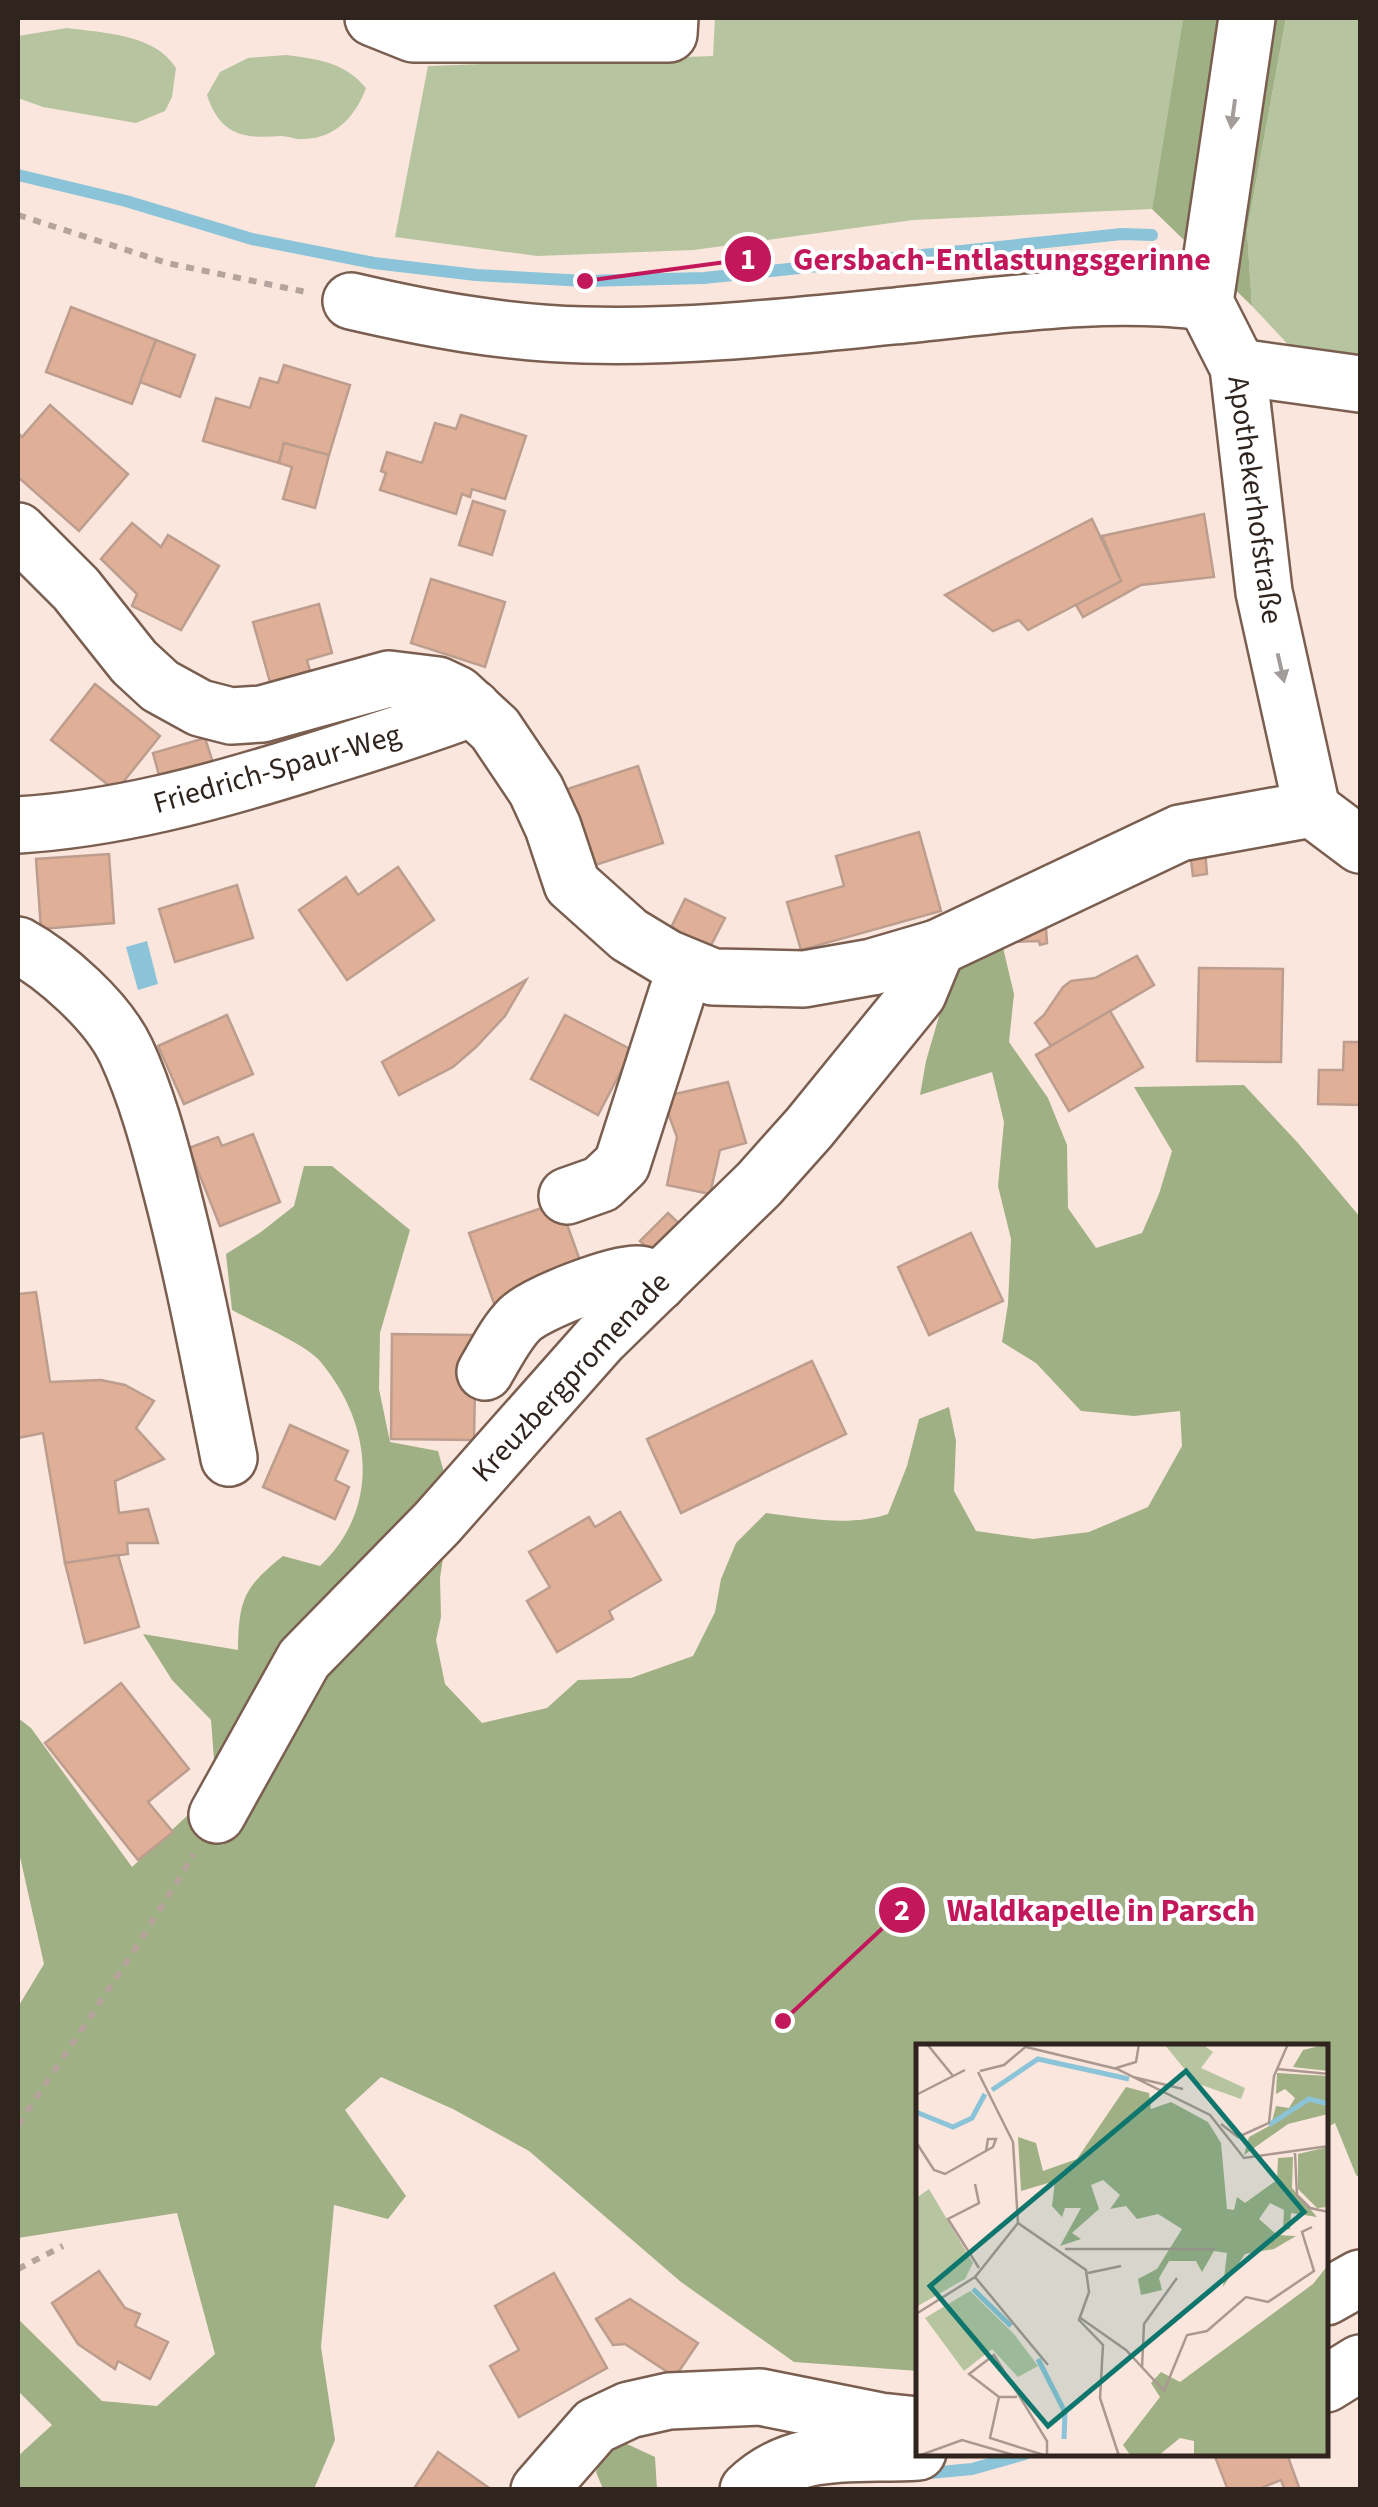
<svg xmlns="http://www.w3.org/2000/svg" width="1378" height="2507" font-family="'Source Sans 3',sans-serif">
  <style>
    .green { fill: #b6c5a0 }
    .forest { fill: #9fb084 }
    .water { fill: #8bc4d8 }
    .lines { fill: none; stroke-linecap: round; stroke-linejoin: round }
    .stream { stroke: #8bc4d8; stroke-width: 12 }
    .building { fill: #dfb097; stroke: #bc9d8e; stroke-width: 2.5 }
    .minor-casing { stroke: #7a5e50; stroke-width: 60 }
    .path { stroke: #b6a49c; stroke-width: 6; stroke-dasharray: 8 8; stroke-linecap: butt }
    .minor { stroke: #fff; stroke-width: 55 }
    .oneway { fill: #a29c9a }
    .labels { text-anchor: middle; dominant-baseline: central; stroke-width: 8; stroke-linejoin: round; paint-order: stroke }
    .street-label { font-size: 30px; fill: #30241e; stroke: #fff }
    .inset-river { fill: none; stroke: #8bc4d8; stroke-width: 5 }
    .inset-road { fill: none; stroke: #aa9891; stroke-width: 2.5 }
    .view { fill: #0f766e; fill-opacity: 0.15; stroke: #0f766e; stroke-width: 5 }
    .inset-edge { fill: none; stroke: #30241e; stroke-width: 5 }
    .leader { fill: none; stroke: #c2185b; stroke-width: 4 }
    .callout-dot { fill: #c2185b; stroke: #fff; stroke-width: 4 }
    .mark-label { font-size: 30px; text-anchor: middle; font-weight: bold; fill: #fff }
    .callout-label { font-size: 32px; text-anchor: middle; font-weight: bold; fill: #c2185b; stroke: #fff; stroke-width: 8; stroke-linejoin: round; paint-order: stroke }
  </style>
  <rect width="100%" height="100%" fill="#fbe6dd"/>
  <g class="green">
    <polygon points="715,18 1183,18 1152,209 913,220 694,250 537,256 395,237 428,66 713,56"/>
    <polygon points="1286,18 1360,18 1360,364 1298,355 1252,306 1247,231"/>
    <path d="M 67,28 C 104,33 155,34 176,68 L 172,97 L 165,111 L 136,123 L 43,107 L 18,98 L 18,36 Z"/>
    <path d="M 286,55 C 317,59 345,62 366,88 C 356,115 337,138 304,139 C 296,140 288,136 281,136 C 243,139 220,135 207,95 L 220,72 L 248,58 Z"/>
  </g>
  <g class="forest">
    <polygon points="1183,18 1286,18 1247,231 1252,306 1152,209"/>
    <path d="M 1001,939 L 1014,994 L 1009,1042 L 1048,1098 L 1067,1145 L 1068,1208 L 1096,1248 L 1142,1233 L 1159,1194 L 1172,1151 L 1134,1087 L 1244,1085 L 1298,1143 L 1360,1217 L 1360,2178 L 1356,2175 L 1335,2123 L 1326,2128 L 1326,2047 L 918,2047 L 918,2371 L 794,2362 L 681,2282 L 529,2151 L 453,2109 L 381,2077 L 345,2110 L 406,2196 L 388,2219 L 334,2205 L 321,2347 L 335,2440 L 314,2489 L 18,2489 L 18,2456 L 52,2425 L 18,2391 L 18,2319 L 102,2401 L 157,2406 L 215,2354 L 177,2213 L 18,2238 L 18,2007 L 44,1964 L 18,1848 L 18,1718 L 31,1728 L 132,1867 L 202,1802 L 214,1759 L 211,1720 L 172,1680 L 143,1634 L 238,1650 C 239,1600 243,1588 283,1556 L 320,1566 C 382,1507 372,1422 319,1360 C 306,1345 252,1321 232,1310 L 226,1254 L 261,1232 L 294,1206 L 304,1166 L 332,1166 L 410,1230 L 380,1333 L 379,1389 L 390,1442 L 438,1451 L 452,1501 L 440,1578 L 441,1617 L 436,1640 L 445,1684 L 482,1723 L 547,1708 L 578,1680 L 631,1678 L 693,1656 L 715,1612 L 721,1579 L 736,1543 L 766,1513 C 806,1518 849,1527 888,1514 L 907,1466 L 919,1419 L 949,1407 L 956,1441 L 954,1491 L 976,1531 L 1033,1539 L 1089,1532 L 1148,1507 L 1182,1446 L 1180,1411 L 1134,1416 L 1081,1411 L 1036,1363 L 1002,1342 L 1008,1304 L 1011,1239 L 998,1186 L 1004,1122 L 992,1072 L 920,1095 L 926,1061 L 958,951 Z"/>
    <polygon points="612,2437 655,2457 657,2489 603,2489 596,2472"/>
  </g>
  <polygon class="water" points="147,941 158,984 138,990 126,947"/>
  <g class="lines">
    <g class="stream">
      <polyline points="18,175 126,201 252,239 374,263 476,275 585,281 704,278 1122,234 1152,235"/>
      <polyline points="919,2474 972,2469 1025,2454"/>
    </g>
  </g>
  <g class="building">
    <polygon points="71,307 156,340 132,404 46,372"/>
    <polygon points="156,340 195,355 180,397 140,382"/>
    <polygon points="284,365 350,385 329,455 284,443 279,463 203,441 216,398 250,408 260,378 278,383"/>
    <polygon points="50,405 128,474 79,531 18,477 18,433 22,437"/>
    <polygon points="461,415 526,436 505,499 472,489 470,497 462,494 456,514 380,490 386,473 381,471 387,452 422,463 435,423 456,429"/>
    <polygon points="284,443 329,455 315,508 283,499 292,467 279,463"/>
    <polygon points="473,501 505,511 492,555 459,545"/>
    <polygon points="1204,514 1214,577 1141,585 1083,617 1076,605 1121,581 1102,536"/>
    <polygon points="1092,519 1121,581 1028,630 1019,620 993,631 945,595"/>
    <polygon points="132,523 161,547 168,535 219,566 181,630 132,606 137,594 101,559"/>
    <polygon points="431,579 505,602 485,667 411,643"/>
    <polygon points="319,604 332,653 307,660 310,671 270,682 253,622"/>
    <polygon points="95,684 160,736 116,791 51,740"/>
    <polygon points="205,738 213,763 160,779 153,753"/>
    <polygon points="638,766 663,843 583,869 549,795"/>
    <polygon points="919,832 941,911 801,950 787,902 844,886 836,856"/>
    <polygon points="1205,850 1207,874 1193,876 1190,852"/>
    <polygon points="109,854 114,923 41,929 36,859"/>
    <polygon points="398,867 434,920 347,980 299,910 346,877 358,895"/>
    <polygon points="237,885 253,938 175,962 159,909"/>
    <polygon points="685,899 725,918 706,955 667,936"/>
    <polygon points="1045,914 1047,943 1040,945 1039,941 1007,942"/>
    <polygon points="1137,956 1154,985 1051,1046 1035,1023 1044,1015 1063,987 1071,981 1095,978"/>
    <polygon points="1199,968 1283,969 1281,1062 1197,1061"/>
    <polygon points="526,980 505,1016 476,1047 453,1067 399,1095 382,1062"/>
    <polygon points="1110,1011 1143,1067 1069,1111 1036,1055"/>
    <polygon points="227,1015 253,1074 184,1104 158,1046"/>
    <polygon points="565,1015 632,1050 598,1115 531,1079"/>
    <polygon points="1344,1042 1360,1042 1360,1105 1318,1104 1319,1070 1343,1070"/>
    <polygon points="728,1082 746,1143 720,1150 710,1194 667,1185 677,1137 662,1097"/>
    <polygon points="253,1134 280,1202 220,1226 189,1148 218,1137 222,1146"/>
    <polygon points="559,1202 587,1280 497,1312 469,1233"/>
    <polygon points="668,1213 690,1234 662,1262 640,1241"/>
    <polygon points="971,1233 1003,1301 929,1335 898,1267"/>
    <polygon points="36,1292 50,1382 101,1380 125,1385 154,1401 136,1428 164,1459 115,1481 119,1513 148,1509 158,1543 127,1543 128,1554 65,1563 43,1433 18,1438 18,1294"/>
    <polygon points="392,1334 476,1335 474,1440 391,1439"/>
    <polygon points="812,1361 846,1434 681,1513 647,1439"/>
    <polygon points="290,1425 348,1451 335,1480 349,1487 335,1519 263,1487"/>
    <polygon points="620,1512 661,1580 609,1611 613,1619 557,1652 527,1601 550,1587 529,1552 589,1517 595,1527"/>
    <polygon points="118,1555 139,1627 85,1643 65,1563"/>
    <polygon points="121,1683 189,1769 148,1802 173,1832 138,1860 45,1743"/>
    <polygon points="99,2271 125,2308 140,2314 135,2326 168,2342 150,2379 118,2361 115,2369 78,2344 52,2303"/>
    <polygon points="554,2273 607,2368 519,2417 490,2366 519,2350 495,2306"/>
    <polygon points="630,2299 698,2343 675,2377 625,2344 613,2345 596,2319"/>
    <polygon points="438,2452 492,2490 413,2490"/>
    <polygon points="1214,2454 1287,2454 1300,2490 1285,2490 1281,2480 1256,2490 1228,2490"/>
  </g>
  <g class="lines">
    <g class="minor-casing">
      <g id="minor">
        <polyline points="373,18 413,34 669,34 670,18"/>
        <polyline points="1247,18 1205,302 1238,367 1264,592 1312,809"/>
        <path d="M 351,301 C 428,319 504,333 584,335 C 687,338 792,326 895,316 C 998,306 1102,289 1205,302"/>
        <polyline points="1238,367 1360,384"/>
        <polyline points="18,531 76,589 134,662 160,686 200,708 231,716 262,714 389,679 438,685 457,694 495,729 536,790 553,827 572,884 629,935 667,958 713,977 804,979 872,967 937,948 1180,833 1312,809 1360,845"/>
        <path d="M 18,825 C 116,819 211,793 304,764 C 361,746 418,729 473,708"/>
        <path d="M 18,945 C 55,965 107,1011 126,1051 C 146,1094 159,1142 171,1189 C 194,1277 211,1368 229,1458"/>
        <polyline points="567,1196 601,1184 622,1164 677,993 688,968"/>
        <path d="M 485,1372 C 496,1354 505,1334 520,1319 C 537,1303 612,1274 637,1274 C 646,1274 651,1278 658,1283"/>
        <polyline points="217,1815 304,1659 437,1523 600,1339 759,1184 809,1128 918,994 937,948"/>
        <polyline points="1326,2297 1360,2278"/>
        <polyline points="1326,2384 1360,2363"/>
        <polyline points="539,2490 595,2426 629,2410 669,2401 760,2397 880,2421 918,2425"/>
        <path d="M 748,2490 C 795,2444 857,2456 918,2452"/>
      </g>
    </g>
    <g class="path">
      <polyline points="18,215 167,263 306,292"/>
      <polyline points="18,2125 132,1954 194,1854"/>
      <polyline points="18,2269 63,2246"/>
    </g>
    <use href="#minor" class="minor"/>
  </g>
  <defs><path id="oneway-solid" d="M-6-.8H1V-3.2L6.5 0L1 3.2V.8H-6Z" transform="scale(2.5)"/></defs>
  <g class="oneway">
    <use href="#oneway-solid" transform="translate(1233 114) rotate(98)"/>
    <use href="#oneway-solid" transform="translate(1281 668) rotate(77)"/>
  </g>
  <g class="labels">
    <g class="street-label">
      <text transform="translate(1255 500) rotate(82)">Apothekerhofstraße</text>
      <text transform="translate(277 769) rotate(-16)">Friedrich-Spaur-Weg</text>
      <text transform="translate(571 1377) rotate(-47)">Kreuzbergpromenade</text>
    </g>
  </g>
  <g transform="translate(916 2044)">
    <rect width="412" height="412" fill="#fbe6dd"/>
    <path d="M 248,0 L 286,0 L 297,8 L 285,24 L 329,44 L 325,55 L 280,39 ZM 13,145 L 57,219 L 49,235 L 0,263 L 0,154 ZM 54,247 L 98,290 L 122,322 L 102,333 L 76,305 L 48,327 L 9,274 Z" fill="#b6c5a0"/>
    <path d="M 412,0 L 412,27 L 377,23 L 387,6 ZM 361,29 L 412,32 L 412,81 L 412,70 L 372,80 L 328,111 L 333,93 L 355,81 L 360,62 L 373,64 L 379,54 L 369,45 L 360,50 ZM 210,43 L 233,49 L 235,65 L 255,58 L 292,78 L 305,99 L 311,165 L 318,166 L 321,153 L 329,159 L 361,136 L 362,114 L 377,113 L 376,144 L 401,173 L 375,169 L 374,185 L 367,186 L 368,166 L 354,159 L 343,175 L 361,191 L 380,192 L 358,205 L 329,210 L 307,243 L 311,209 L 298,207 L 286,228 L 280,217 L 253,217 L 243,234 L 246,246 L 225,251 L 222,235 L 241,225 L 266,185 L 242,170 L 221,175 L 210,162 L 194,165 L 204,151 L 187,136 L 175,141 L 183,165 L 156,189 L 165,195 L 144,202 L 165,164 L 149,164 L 146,173 L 136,162 L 139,137 L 105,147 L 102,93 L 120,99 L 127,127 L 161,115 ZM 412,103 L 412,163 L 401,164 L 382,145 L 382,110 ZM 412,221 L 412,412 L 278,412 L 278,397 L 264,394 L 242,412 L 215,412 L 207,401 L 244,353 L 235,339 L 245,328 L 264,338 L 397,240 Z" fill="#9fb084"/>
    <path class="inset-river" d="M 76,46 L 122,15 L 213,35M 0,68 L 37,83 L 56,74 L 69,50M 353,81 L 393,55 L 413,60M 57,245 L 95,282M 122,315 L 149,368 L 148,395"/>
    <path class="inset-road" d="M 11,0 L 37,32M 110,3 L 201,25 L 294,71 L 328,114 L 413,102M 200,24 L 220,18 L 223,0M 361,25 L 413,30M 64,27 L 88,21 L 113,0M 62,28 L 97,98 L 102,179 L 170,226 L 173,248 L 163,276 L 187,301 L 184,354 L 203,412M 217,33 L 267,45M 0,51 L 49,26M 305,80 L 322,93 L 353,79 L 358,32 L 372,0M 0,98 L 18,126 L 29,130 L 77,103 L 80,95 L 72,95 L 70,107M 379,109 L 381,151 L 394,164 L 413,168M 59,140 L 63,159 L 32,175 L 63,224M 149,205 L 299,205M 172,229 L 205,222M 59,233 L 132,321M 0,270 L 59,233 L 102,179M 163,273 L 210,306 L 248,347 L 271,291 L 291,287 L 330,253 L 352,258 L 398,227 L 386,188 L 396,183M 226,324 L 228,280 L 261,234M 83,353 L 74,394 L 131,412M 101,353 L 83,353 L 53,330 L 78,311 L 131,397 L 131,412M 2,412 L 46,396 L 101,412"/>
    <path class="view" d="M 270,27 L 388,168 L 132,382 L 14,242 Z"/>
    <rect width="412" height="412" class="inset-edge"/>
  </g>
  <path class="leader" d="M585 281L748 259M783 2021L902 1910"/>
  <g class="callout-dot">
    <circle cx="585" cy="281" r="10"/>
    <circle cx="783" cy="2021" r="10"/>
    <circle cx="748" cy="259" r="25"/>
    <circle cx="902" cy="1910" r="25"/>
  </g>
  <g class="mark-label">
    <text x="748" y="269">1</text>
    <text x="902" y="1920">2</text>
  </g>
  <g class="callout-label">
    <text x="1002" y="270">Gersbach-Entlastungsgerinne</text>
    <text x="1101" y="1921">Waldkapelle in Parsch</text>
  </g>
  <rect width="1378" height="2507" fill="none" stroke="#30241e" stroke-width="40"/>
</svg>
